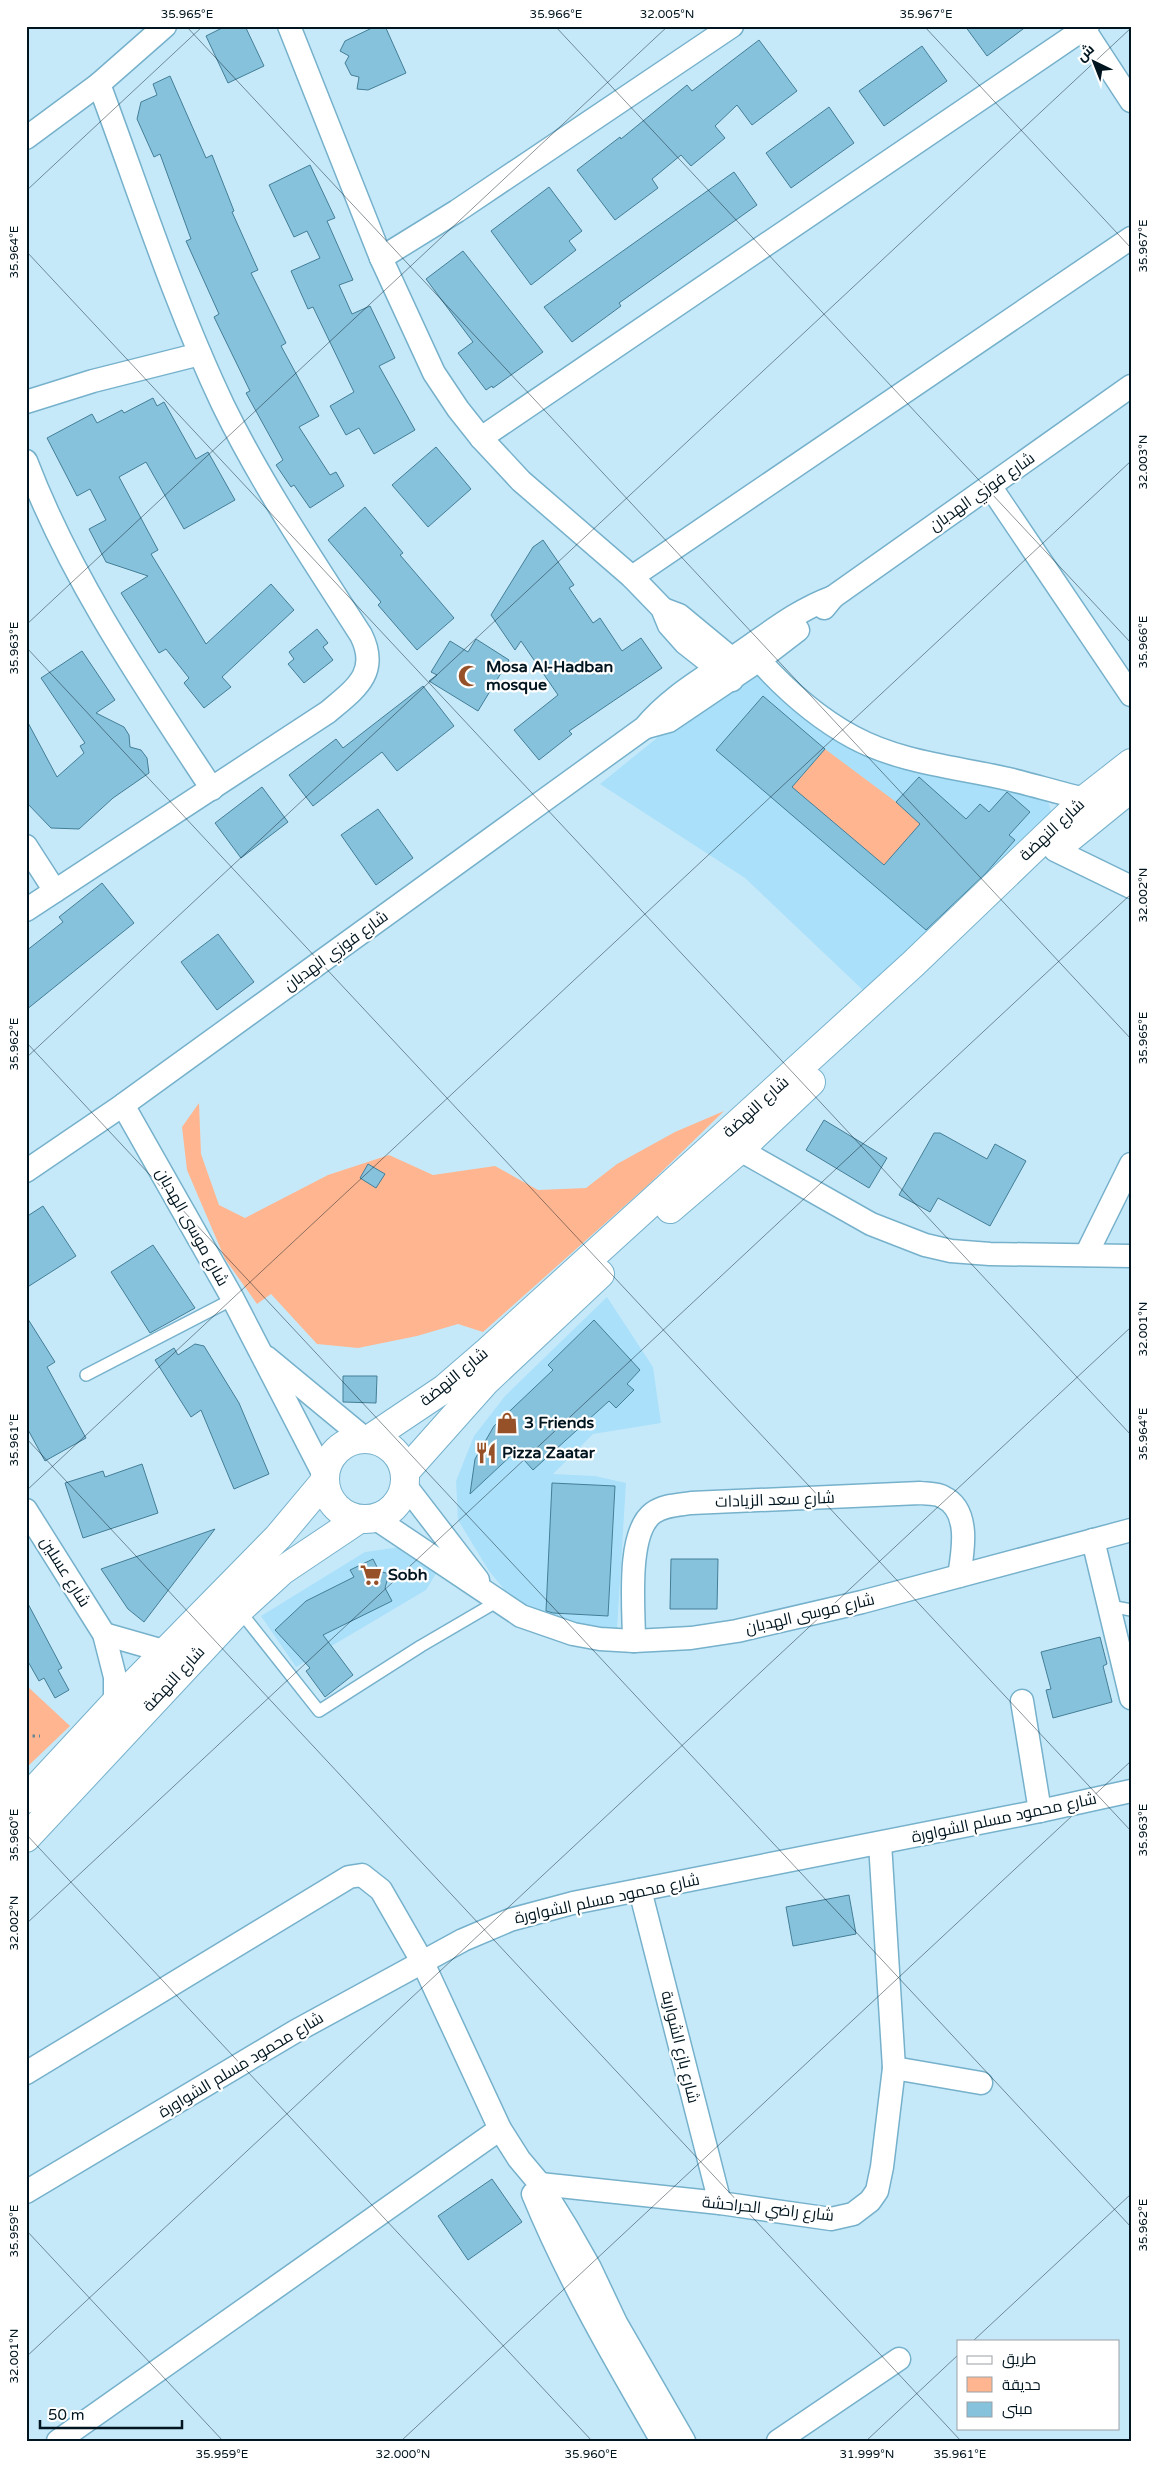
<svg xmlns="http://www.w3.org/2000/svg" width="1157" height="2467" font-family="'Varela Round',Cairo,sans-serif">
  <style>
    .built { fill: #aae0fa }
    .green { fill: #ffb690 }
    .building { fill: #87c2dd; stroke: #437e97 }
    .lines { fill: none; stroke-linecap: round; stroke-linejoin: round }
    .service-casing { stroke: #76b1cb; stroke-width: 14 }
    .minor-casing { stroke: #76b1cb; stroke-width: 25 }
    .tertiary-casing { stroke: #76b1cb; stroke-width: 30 }
    .path { stroke: #698693; stroke-width: 3; stroke-dasharray: 2.5 4; stroke-linecap: butt }
    .service { stroke: #fff; stroke-width: 11 }
    .minor { stroke: #fff; stroke-width: 22 }
    .tertiary { stroke: #fff; stroke-width: 28 }
    .ticks { fill: none; stroke: #00151f; stroke-width: 1; stroke-opacity: 0.45 }
    .labels { text-anchor: middle; dominant-baseline: central; stroke-width: 4.5; stroke-linejoin: round; paint-order: stroke }
    .street-label { font-size: 16px; fill: #00151f; stroke: #fff }
    .poi-label { font-size: 16px; font-weight: bold; fill: #00151f; stroke: #fff; text-anchor: start }
    .neatline { fill: none; stroke: #00151f; stroke-width: 2 }
    .ticks-label { font-size: 12px; text-anchor: middle; fill: #00151f }
  </style>
  <rect width="100%" height="100%" fill="#c6e9fa"/>
  <g class="built">
    <polygon points="757,676 772,685 826,732 1043,797 1049,804 1051,813 866,993 745,878 600,784 673,725 742,680"/>
    <polygon points="607,1297 653,1367 661,1423 593,1434 553,1474 595,1476 626,1483 617,1629 545,1619 517,1605 489,1571 458,1520 456,1481 474,1436 505,1396"/>
    <polygon points="400,1547 437,1572 426,1590 296,1667 261,1616 365,1552"/>
  </g>
  <g class="green">
    <polygon points="825,749 896,802 980,879 970,887 884,865 792,787"/>
    <polygon points="199,1103 201,1154 219,1205 245,1218 328,1175 389,1155 433,1175 495,1166 538,1190 586,1188 617,1164 675,1132 724,1111 648,1185 483,1332 458,1324 417,1336 358,1348 317,1344 271,1294 257,1304 225,1259 187,1170 182,1127"/>
    <polygon points="26,1685 70,1726 26,1768"/>
  </g>
  <g class="building">
    <polygon points="226,26 245,26 264,66 228,83 206,36"/>
    <polygon points="376,26 385,26 406,73 368,90 357,89 359,77 351,75 345,63 349,56 340,51 345,41"/>
    <polygon points="965,26 1027,26 987,56"/>
    <polygon points="759,40 797,91 752,125 737,105 715,126 725,138 691,166 681,155 652,179 658,188 615,220 577,170 620,137 621,139 687,85 692,91"/>
    <polygon points="922,46 947,81 884,126 859,91"/>
    <polygon points="170,76 206,158 212,155 234,211 232,212 258,270 251,273 286,343 281,346 319,416 299,427 330,475 336,472 344,486 310,508 294,485 291,487 276,465 283,460 246,393 250,391 214,317 219,314 186,241 191,239 160,154 154,157 137,119 141,102 157,95 153,84"/>
    <polygon points="829,107 854,143 791,188 766,153"/>
    <polygon points="310,165 335,218 327,221 353,280 339,285 352,314 370,306 395,358 379,366 415,430 374,454 359,428 346,435 330,406 354,392 313,307 308,309 291,271 320,258 307,231 294,237 269,185"/>
    <polygon points="734,172 757,205 619,303 621,306 572,342 544,307"/>
    <polygon points="549,187 582,231 569,241 576,250 531,285 491,231"/>
    <polygon points="463,251 543,352 493,388 492,386 486,390 458,353 473,342 426,279"/>
    <polygon points="153,398 157,406 164,402 196,459 208,452 235,500 184,529 146,462 119,477 158,550 151,554 206,644 271,584 294,610 222,677 231,687 204,708 184,683 189,678 166,649 159,653 121,593 148,576 106,562 89,529 106,520 90,489 77,496 47,438 92,414 97,423 122,410 124,413"/>
    <polygon points="436,447 471,489 428,527 392,485"/>
    <polygon points="365,507 403,553 400,555 454,618 417,650 378,605 381,602 328,540"/>
    <polygon points="543,540 574,585 569,588 593,623 600,618 622,651 641,638 662,668 569,731 572,734 539,760 514,730 558,695 521,641 515,650 491,615 533,547"/>
    <polygon points="317,629 328,643 323,647 333,660 304,683 288,664 294,659 289,652"/>
    <polygon points="476,639 509,660 478,711 429,681 437,675 431,672 450,641 468,652"/>
    <polygon points="82,651 115,700 96,713 124,727 129,735 130,747 141,750 147,758 149,773 113,798 79,829 51,828 26,802 26,719 57,777 84,753 80,746 85,743 41,678"/>
    <polygon points="423,686 454,726 397,771 382,752 313,806 289,775 336,739 343,748"/>
    <polygon points="763,696 825,749 792,787 884,865 920,824 896,802 919,777 966,819 980,804 989,812 1007,792 1030,812 1009,835 1015,840 986,873 926,930 716,750"/>
    <polygon points="262,787 288,822 241,858 215,823"/>
    <polygon points="378,809 413,858 376,885 341,835"/>
    <polygon points="102,883 134,923 26,1010 26,951 63,922 59,917"/>
    <polygon points="218,934 254,982 217,1010 181,962"/>
    <polygon points="824,1120 887,1158 869,1188 806,1150"/>
    <polygon points="934,1133 940,1133 987,1159 995,1144 1026,1161 990,1226 938,1198 930,1212 899,1195"/>
    <polygon points="368,1164 385,1174 376,1188 360,1178"/>
    <polygon points="43,1206 76,1256 26,1288 26,1217"/>
    <polygon points="153,1245 195,1308 150,1333 111,1272"/>
    <polygon points="26,1316 55,1362 47,1367 86,1438 45,1461 26,1426"/>
    <polygon points="594,1320 640,1370 627,1384 634,1390 616,1408 609,1401 533,1470 516,1451 470,1494 475,1459 494,1426 553,1370 548,1365"/>
    <polygon points="195,1344 204,1346 239,1403 269,1474 234,1489 201,1410 191,1417 155,1360 174,1348 178,1355"/>
    <polygon points="343,1376 377,1376 376,1403 343,1402"/>
    <polygon points="142,1464 158,1513 83,1538 65,1483 103,1471 105,1477"/>
    <polygon points="552,1483 615,1486 608,1616 553,1613 546,1611"/>
    <polygon points="215,1529 144,1622 128,1609 101,1569"/>
    <polygon points="373,1559 379,1571 389,1574 385,1588 392,1601 323,1635 353,1675 325,1697 306,1671 310,1668 275,1630 306,1601 354,1577 350,1570"/>
    <polygon points="671,1559 718,1559 717,1609 670,1609"/>
    <polygon points="26,1600 62,1668 58,1670 69,1690 55,1698 44,1678 39,1681 26,1658"/>
    <polygon points="1100,1637 1107,1664 1103,1666 1112,1702 1053,1718 1046,1690 1051,1689 1041,1652"/>
    <polygon points="849,1895 856,1934 793,1946 786,1907"/>
    <polygon points="492,2179 522,2222 468,2260 438,2216"/>
  </g>
  <g class="lines">
    <g class="service-casing">
      <g id="service">
        <polyline points="86,1375 233,1299"/>
        <polyline points="1110,1606 1131,1610"/>
        <polyline points="239,1610 319,1711 421,1646 498,1601"/>
      </g>
    </g>
    <g class="minor-casing">
      <g id="minor">
        <polyline points="289,26 381,258 434,373 458,409 481,438 521,481 632,577 662,608 669,625 685,643 732,680"/>
        <polyline points="1082,26 1131,101"/>
        <polyline points="26,138 99,84 165,26"/>
        <polyline points="381,258 457,211 732,26"/>
        <polyline points="26,402 93,381 200,354"/>
        <polyline points="481,438 1088,26"/>
        <path d="M 26,461 C 71,579 143,684 212,789"/>
        <polyline points="990,486 1131,695"/>
        <polyline points="632,577 1131,238"/>
        <polyline points="824,608 833,597 1131,386"/>
        <polyline points="663,609 679,615 743,668"/>
        <path d="M 759,660 C 786,690 818,718 853,737 C 901,763 956,767 1008,779 C 1033,785 1059,793 1085,799"/>
        <polyline points="647,727 669,721 759,660 798,630"/>
        <polyline points="26,846 55,891"/>
        <polyline points="1055,850 1131,887"/>
        <path d="M 26,910 L 328,712 C 355,689 380,673 361,635 C 313,560 262,485 223,405 C 174,302 139,191 99,84"/>
        <polyline points="123,1105 233,1299 324,1475"/>
        <polyline points="726,1142 871,1224 925,1245 951,1251 990,1254 1131,1256"/>
        <path d="M 26,1171 L 123,1105 L 644,728 C 672,695 703,679 737,655 C 768,634 797,610 833,597"/>
        <polyline points="1086,1255 1131,1164"/>
        <polyline points="266,1357 364,1438"/>
        <polyline points="405,1485 478,1580"/>
        <polyline points="26,1510 104,1634 115,1677 115,1703"/>
        <polyline points="375,1518 521,1616 573,1634 600,1639 634,1641 691,1638 737,1631 862,1602 1131,1530"/>
        <polyline points="1093,1540 1131,1698"/>
        <polyline points="104,1634 167,1652"/>
        <path d="M 634,1641 C 634,1609 626,1533 653,1513 C 664,1505 678,1505 691,1503 L 920,1493 C 927,1494 937,1493 943,1497 C 971,1510 963,1552 959,1576"/>
        <polyline points="1022,1701 1040,1811"/>
        <polyline points="640,1890 720,2203"/>
        <polyline points="894,2068 981,2083"/>
        <polyline points="26,2073 349,1877 362,1875 381,1890 423,1963 500,2129 519,2159 540,2184 566,2226 590,2268 616,2323 684,2441"/>
        <polyline points="540,2184 720,2203 831,2219 853,2214 870,2201 877,2191 882,2167 894,2068 880,1843"/>
        <polyline points="26,2192 296,2031 463,1940 510,1920 573,1903 1040,1811 1131,1791"/>
        <path d="M 533,2194 C 569,2281 615,2360 662,2441"/>
        <polyline points="58,2441 500,2129"/>
        <polyline points="778,2441 899,2359"/>
      </g>
    </g>
    <g class="tertiary-casing">
      <g id="tertiary">
        <polyline points="1067,840 1131,788"/>
        <polyline points="670,1209 739,1150 811,1082"/>
        <polyline points="371,1438 444,1389 488,1351 913,964 1085,799 1131,763"/>
        <circle cx="365" cy="1479" r="40"/>
        <polyline points="405,1472 486,1381 600,1274"/>
        <polyline points="26,1799 115,1703 278,1537 324,1482"/>
        <polyline points="26,1838 239,1610 283,1570 359,1519"/>
      </g>
    </g>
    <polyline class="path" points="26,1736 40,1736"/>
    <use href="#service" class="service"/>
    <use href="#minor" class="minor"/>
    <use href="#tertiary" class="tertiary"/>
  </g>
  <path class="ticks" d="M 186,26 L 1131,1039M 555,26 L 1131,643M 924,26 L 1131,248M 26,191 L 203,26M 26,251 L 1131,1435M 26,625 L 668,26M 26,647 L 1131,1831M 26,1042 L 1131,2227M 26,1058 L 1131,28M 26,1438 L 961,2441M 26,1491 L 1131,461M 26,1834 L 592,2441M 26,1924 L 1131,894M 26,2230 L 223,2441M 973,2341 L 1131,2194M 26,2357 L 1131,1327M 401,2441 L 1131,1761M 866,2441 L 958,2355"/>
  <defs>
    <g id="mosque-bare" transform="scale(1.725)"><path d="M3.5-4.9A6 6 0 1 0 3.5 4.9A5 5 0 1 1 3.5-4.9Z" fill="#975129" stroke="#fff" stroke-width="2.5" paint-order="stroke"/></g>
    <g id="shop-bare" transform="scale(1.725)"><path d="M-5-2.5h2.3a2.7 3.5 0 0 1 5.4 0H5L5.5 6h-11ZM-1.5-2.5h3a1.5 2.3 0 0 0-3 0Z" fill="#975129" stroke="#fff" stroke-width="2.5" paint-order="stroke"/></g>
    <g id="restaurant-bare" transform="scale(1.725)"><path d="M-5-6h1v4h1v-4h1v4h1v-4h1v5L-1.5 .5V6h-2V.5L-5-1ZM5-6V6H3V1.5H1.5Q1.5-4 5-6Z" fill="#975129" stroke="#fff" stroke-width="2.5" paint-order="stroke"/></g>
    <g id="supermarket-bare" transform="scale(1.725)"><path d="M-6-5.5h2.5l.6 2H6L4.5 2H-2.5L-4.4-4H-6ZM-1.5 3.2a1.3 1.3 0 1 0 .1 0ZM3 3.2a1.3 1.3 0 1 0 .1 0Z" fill="#975129" stroke="#fff" stroke-width="2.5" paint-order="stroke"/></g>
  </defs>
  <g fill-rule="evenodd">
    <use href="#mosque-bare" x="469" y="676"/>
    <use href="#shop-bare" x="507" y="1423"/>
    <use href="#restaurant-bare" x="486" y="1453"/>
    <use href="#supermarket-bare" x="371" y="1575"/>
  </g>
  <g class="labels">
    <g class="street-label">
      <text transform="translate(982 492) rotate(-35)">شارع فوزي الهدبان</text>
      <text transform="translate(1052 830) rotate(-43)">شارع النهضة</text>
      <text transform="translate(336 951) rotate(-36)">شارع فوزي الهدبان</text>
      <text transform="translate(756 1107) rotate(-42)">شارع النهضة</text>
      <text transform="translate(192 1227) rotate(61)">شارع موسى الهدبان</text>
      <text transform="translate(454 1377) rotate(-39)">شارع النهضة</text>
      <text transform="translate(775 1500) rotate(-2)">شارع سعد الزيادات</text>
      <text transform="translate(65 1572) rotate(58)">شارع عسلين</text>
      <text transform="translate(810 1614) rotate(-13)">شارع موسى الهدبان</text>
      <text transform="translate(174 1679) rotate(-47)">شارع النهضة</text>
      <text transform="translate(1004 1818) rotate(-12)">شارع محمود مسلم الشواورة</text>
      <text transform="translate(607 1899) rotate(-12)">شارع محمود مسلم الشواورة</text>
      <text transform="translate(680 2047) rotate(76)">شارع بازع الشواربة</text>
      <text transform="translate(241 2065) rotate(-31)">شارع محمود مسلم الشواورة</text>
      <text transform="translate(768 2209) rotate(6)">شارع راضي الحراحشة</text>
    </g>
    <g class="poi-label">
      <text x="486" y="667">Mosa Al-Hadban<tspan x="486" dy="18">mosque</tspan></text>
      <text x="524" y="1423">3 Friends</text>
      <text x="502" y="1453">Pizza Zaatar</text>
      <text x="388" y="1575">Sobh</text>
    </g>
  </g>
  <rect width="1157" height="2467" fill="none" stroke="#ffffff" stroke-width="55"/>
  <rect x="957" y="2340" width="162" height="90" fill="#ffffff" stroke="#99a1a5"/>
  <rect x="967" y="2356" width="25" height="8" fill="#ffffff" stroke="#99a1a5"/>
  <text x="1002" y="2364" font-size="15" fill="#00151f">طريق</text>
  <rect x="967" y="2377" width="25" height="15" fill="#ffb690" stroke="#99a1a5"/>
  <text x="1002" y="2390" font-size="15" fill="#00151f">حديقة</text>
  <rect x="967" y="2402" width="25" height="15" fill="#87c2dd" stroke="#99a1a5"/>
  <text x="1002" y="2414" font-size="15" fill="#00151f">مبنى</text>
  <g transform="translate(1094 62) rotate(317)" stroke="#ffffff" stroke-width="4" paint-order="stroke">
  <path d="M0-4L9 19L0 12L-9 19Z" fill="#00151f"/>
  <text y="-8" font-size="14" font-weight="bold" text-anchor="middle" fill="#00151f">ش</text>
  </g>
  <path d="M40 2420v8h142v-8" fill="none" stroke="#00151f" stroke-width="2.5"/>
  <text x="48" y="2420" font-size="15" fill="#00151f" stroke="#ffffff" stroke-width="4" paint-order="stroke">50 m</text>
  <rect x="28" y="28" width="1102" height="2412" class="neatline"/>
  <g class="ticks-label">
    <text x="187" y="18">35.965°E</text>
    <text x="556" y="18">35.966°E</text>
    <text x="667" y="18">32.005°N</text>
    <text x="926" y="18">35.967°E</text>
    <text transform="translate(1143 246) rotate(-90)" y="4">35.967°E</text>
    <text transform="translate(14 252) rotate(-90)" y="4">35.964°E</text>
    <text transform="translate(1143 462) rotate(-90)" y="4">32.003°N</text>
    <text transform="translate(1143 642) rotate(-90)" y="4">35.966°E</text>
    <text transform="translate(14 648) rotate(-90)" y="4">35.963°E</text>
    <text transform="translate(1143 895) rotate(-90)" y="4">32.002°N</text>
    <text transform="translate(1143 1038) rotate(-90)" y="4">35.965°E</text>
    <text transform="translate(14 1044) rotate(-90)" y="4">35.962°E</text>
    <text transform="translate(1143 1329) rotate(-90)" y="4">32.001°N</text>
    <text transform="translate(1143 1434) rotate(-90)" y="4">35.964°E</text>
    <text transform="translate(14 1440) rotate(-90)" y="4">35.961°E</text>
    <text transform="translate(1143 1830) rotate(-90)" y="4">35.963°E</text>
    <text transform="translate(14 1835) rotate(-90)" y="4">35.960°E</text>
    <text transform="translate(14 1923) rotate(-90)" y="4">32.002°N</text>
    <text transform="translate(1143 2225) rotate(-90)" y="4">35.962°E</text>
    <text transform="translate(14 2231) rotate(-90)" y="4">35.959°E</text>
    <text transform="translate(14 2356) rotate(-90)" y="4">32.001°N</text>
    <text x="222" y="2458">35.959°E</text>
    <text x="403" y="2458">32.000°N</text>
    <text x="591" y="2458">35.960°E</text>
    <text x="867" y="2458">31.999°N</text>
    <text x="960" y="2458">35.961°E</text>
  </g>
</svg>
